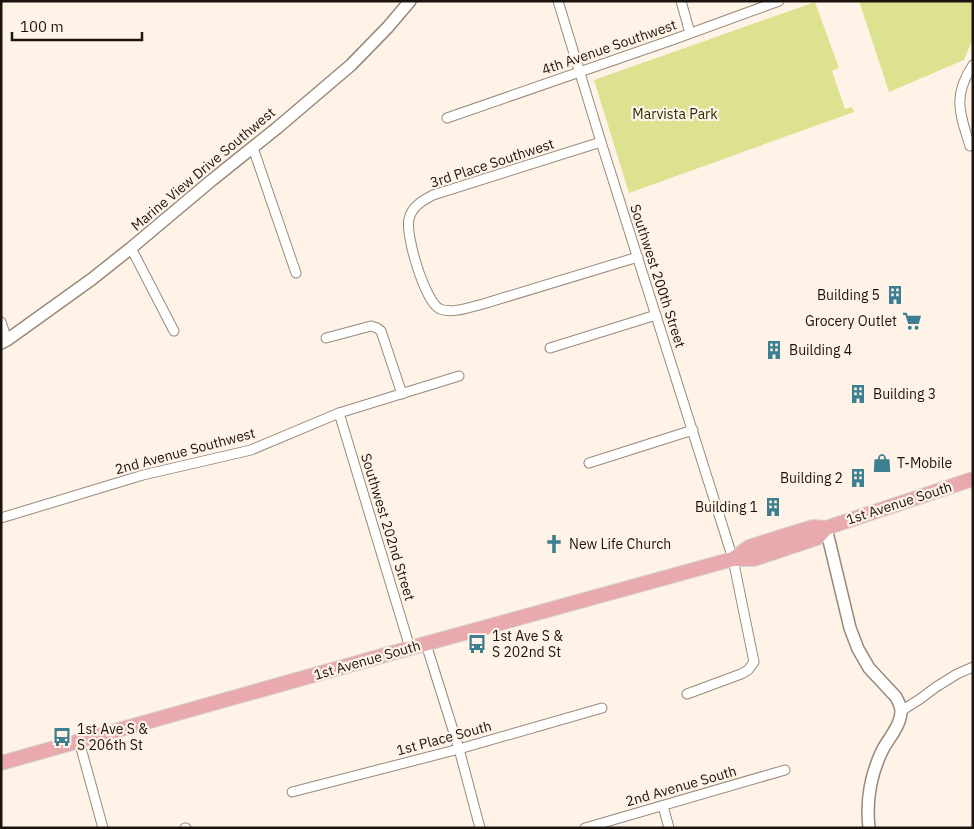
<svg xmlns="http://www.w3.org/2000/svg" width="974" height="829" font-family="'IBM Plex Sans',sans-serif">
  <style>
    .green { fill: #dce28f }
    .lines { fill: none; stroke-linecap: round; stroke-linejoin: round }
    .minor-casing { stroke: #9a8979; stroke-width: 11 }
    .tertiary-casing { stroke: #9a8979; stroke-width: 14 }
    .primary-casing { stroke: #d6d5d4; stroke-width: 16 }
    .minor { stroke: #fff; stroke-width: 9 }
    .tertiary { stroke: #fff; stroke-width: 11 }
    .primary { stroke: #e9aaad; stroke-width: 14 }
    .labels { text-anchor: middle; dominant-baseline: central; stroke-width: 4.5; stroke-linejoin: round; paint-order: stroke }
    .street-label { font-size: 14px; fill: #1b140e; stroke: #fff3e8 }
    .park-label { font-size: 14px; fill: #2a2c04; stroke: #fff3e8 }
    .poi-label { font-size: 14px; fill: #1b140e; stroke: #fff3e8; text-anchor: start }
  </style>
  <rect width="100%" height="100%" fill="#fff3e8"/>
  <g class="green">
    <polygon points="859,1 973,1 973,38 964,60 889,92"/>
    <polygon points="815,2 839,68 832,71 845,109 852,107 854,112 629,193 594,80"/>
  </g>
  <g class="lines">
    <g class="minor-casing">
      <g id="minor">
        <polyline points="558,1 601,142 733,559 754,662 748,670 741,674 687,694"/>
        <polyline points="681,1 690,33"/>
        <polyline points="447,118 672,40 779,1"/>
        <path d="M 601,142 L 433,195 C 422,201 412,206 409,219 C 405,235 425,302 440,309 C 452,314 471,307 483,304 L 638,257"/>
        <path d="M 970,146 C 960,114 952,96 973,65"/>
        <polyline points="253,148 296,273"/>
        <polyline points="131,248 174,331"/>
        <polyline points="1,322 7,340"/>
        <polyline points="326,338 371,326 377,328 381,331 402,394"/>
        <polyline points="550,348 656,315"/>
        <polyline points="339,413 410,648"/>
        <polyline points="589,463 693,430"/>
        <polyline points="1,518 143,475 251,450 339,413 459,376"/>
        <polyline points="426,644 459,749 480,828"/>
        <polyline points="901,711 920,699 936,687 957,674 973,667"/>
        <polyline points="79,741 103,828"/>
        <polyline points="292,792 459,749 602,708"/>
        <polyline points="663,806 669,828"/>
        <polyline points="185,828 186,828"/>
        <polyline points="585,828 785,770"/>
      </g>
    </g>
    <g class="tertiary-casing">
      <g id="tertiary">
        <polyline points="1,343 7,340 92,279 131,248 212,180 277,128 351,65 388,27 410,1"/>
        <path d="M 826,528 L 850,628 L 858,649 L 869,668 L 896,697 C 898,701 901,706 901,711 C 901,725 889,738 883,749 C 871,773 866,801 869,828"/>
      </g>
    </g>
    <g class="primary-casing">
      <g id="primary">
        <polyline points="733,559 749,547 777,538 813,527 826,528 973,479"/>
        <polyline points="1,763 410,648 733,559 754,559 817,538 826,528"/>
      </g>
    </g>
    <use href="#minor" class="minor"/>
    <use href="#tertiary" class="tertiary"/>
    <use href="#primary" class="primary"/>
  </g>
  <defs>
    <g id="building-bare" transform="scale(1.5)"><path d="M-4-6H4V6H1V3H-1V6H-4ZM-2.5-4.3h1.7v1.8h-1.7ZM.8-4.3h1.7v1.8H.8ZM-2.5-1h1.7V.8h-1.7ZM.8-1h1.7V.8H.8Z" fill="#3d7e91" stroke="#fff3e8" stroke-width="2.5" paint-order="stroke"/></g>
    <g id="supermarket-bare" transform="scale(1.5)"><path d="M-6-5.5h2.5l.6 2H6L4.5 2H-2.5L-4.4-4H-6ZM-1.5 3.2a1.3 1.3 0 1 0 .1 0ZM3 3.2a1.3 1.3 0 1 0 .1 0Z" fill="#3d7e91" stroke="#fff3e8" stroke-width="2.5" paint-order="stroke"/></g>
    <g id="shop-bare" transform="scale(1.5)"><path d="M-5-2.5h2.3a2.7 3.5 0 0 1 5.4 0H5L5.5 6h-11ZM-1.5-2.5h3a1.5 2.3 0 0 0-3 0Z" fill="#3d7e91" stroke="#fff3e8" stroke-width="2.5" paint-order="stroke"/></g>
    <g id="church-bare" transform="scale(1.5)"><path d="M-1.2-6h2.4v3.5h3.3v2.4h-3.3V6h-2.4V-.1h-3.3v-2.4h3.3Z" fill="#3d7e91" stroke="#fff3e8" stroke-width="2.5" paint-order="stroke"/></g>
    <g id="bus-bare" transform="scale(1.5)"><path d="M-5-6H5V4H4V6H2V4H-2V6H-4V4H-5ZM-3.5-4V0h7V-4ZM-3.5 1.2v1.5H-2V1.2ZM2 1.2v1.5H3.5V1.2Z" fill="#3d7e91" stroke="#fff3e8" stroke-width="2.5" paint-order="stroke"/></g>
  </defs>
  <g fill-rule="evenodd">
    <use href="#building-bare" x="895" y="295"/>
    <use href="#supermarket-bare" x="912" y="321"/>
    <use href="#building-bare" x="774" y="350"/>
    <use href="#building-bare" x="858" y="394"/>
    <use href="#shop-bare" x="882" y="463"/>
    <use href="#building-bare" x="858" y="478"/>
    <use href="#building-bare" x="773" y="507"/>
    <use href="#church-bare" x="554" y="544"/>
    <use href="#bus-bare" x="477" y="644"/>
    <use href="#bus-bare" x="62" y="737"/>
  </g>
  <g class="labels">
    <g class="street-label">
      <text transform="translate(609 47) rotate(-19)">4th Avenue Southwest</text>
      <text transform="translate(492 163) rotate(-18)">3rd Place Southwest</text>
      <text transform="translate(203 169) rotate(-40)">Marine View Drive Southwest</text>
      <text transform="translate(658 276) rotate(72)">Southwest 200th Street</text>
      <text transform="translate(185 451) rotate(-15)">2nd Avenue Southwest</text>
      <text transform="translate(899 503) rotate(-18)">1st Avenue South</text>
      <text transform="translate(388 527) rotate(73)">Southwest 202nd Street</text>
      <text transform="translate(367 660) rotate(-16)">1st Avenue South</text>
      <text transform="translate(444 738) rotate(-15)">1st Place South</text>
      <text transform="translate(681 786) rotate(-16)">2nd Avenue South</text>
    </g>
    <g class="park-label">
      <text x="675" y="114">Marvista Park</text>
    </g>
    <g class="poi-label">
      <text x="880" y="295" text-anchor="end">Building 5</text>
      <text x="897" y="321" text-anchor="end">Grocery Outlet</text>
      <text x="789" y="350">Building 4</text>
      <text x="873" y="394">Building 3</text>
      <text x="897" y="463">T-Mobile</text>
      <text x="843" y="478" text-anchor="end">Building 2</text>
      <text x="758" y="507" text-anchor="end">Building 1</text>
      <text x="569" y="544">New Life Church</text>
      <text x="492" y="636">1st Ave S &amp;<tspan x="492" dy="16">S 202nd St</tspan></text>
      <text x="77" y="729">1st Ave S &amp;<tspan x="77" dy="16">S 206th St</tspan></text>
    </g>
  </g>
  <rect width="974" height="829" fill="none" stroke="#1b140e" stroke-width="5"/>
  <path d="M12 32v8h130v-8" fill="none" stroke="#1b140e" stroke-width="2.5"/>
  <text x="20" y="32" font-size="15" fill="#1b140e" stroke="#fff3e8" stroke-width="4" paint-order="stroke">100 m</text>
</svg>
